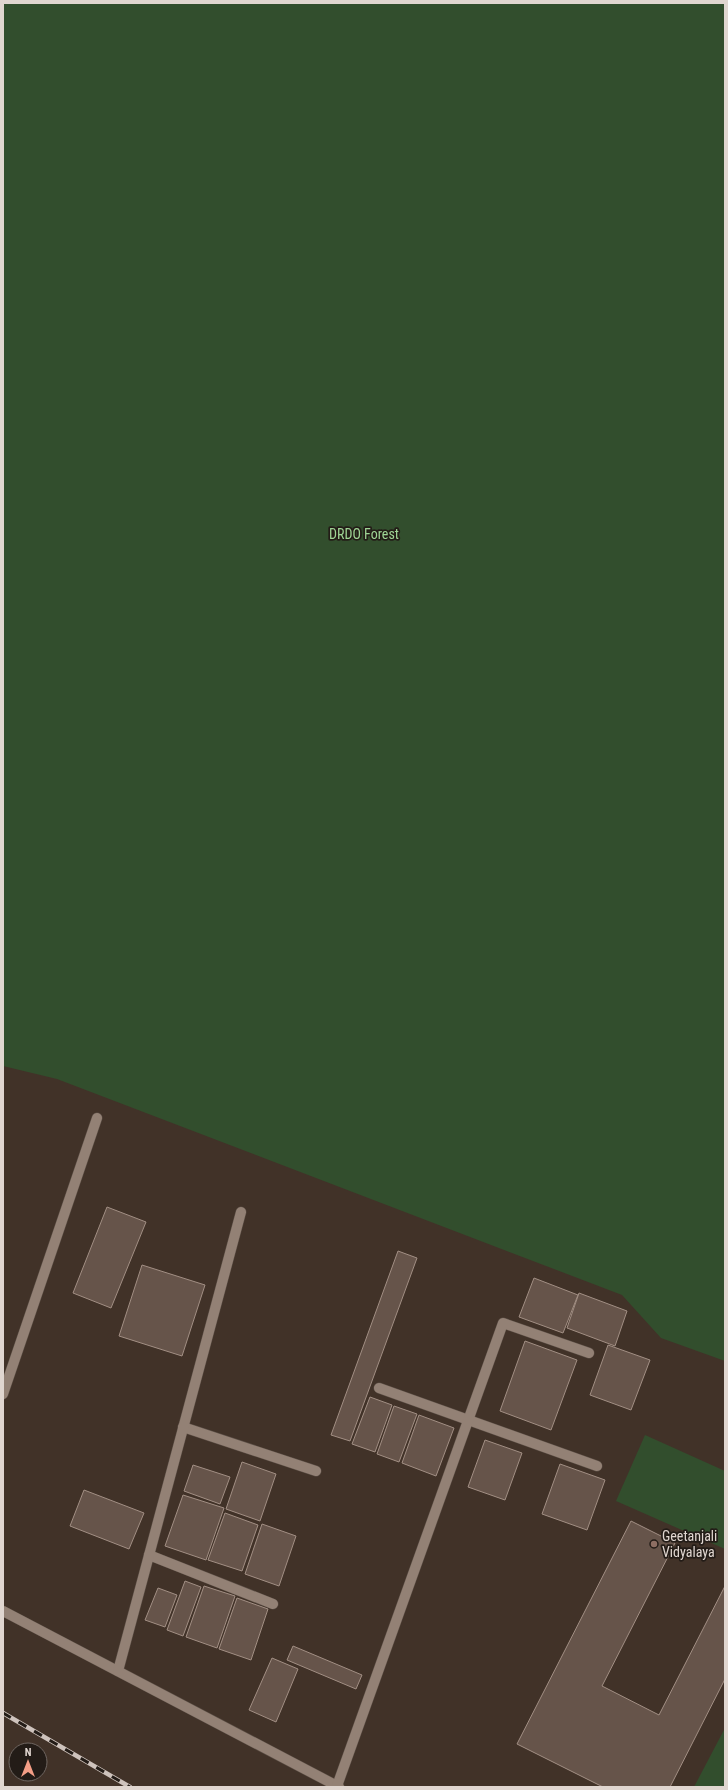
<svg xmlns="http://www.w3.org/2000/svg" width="728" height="1790" font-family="'Roboto Condensed',sans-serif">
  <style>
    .green { fill: #324e2d }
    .building { fill: #66544a; stroke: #a28f84 }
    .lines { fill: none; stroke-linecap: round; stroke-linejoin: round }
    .minor-casing { stroke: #5c4f46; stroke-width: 11 }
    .minor { stroke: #938175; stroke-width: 10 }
    .rail-casing { stroke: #cec3bd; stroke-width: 4.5 }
    .rail { stroke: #231c17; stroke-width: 3; stroke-dasharray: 9; stroke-linecap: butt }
    .education-dot { fill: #8d6e63; stroke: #231c17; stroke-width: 1.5 }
    .labels { text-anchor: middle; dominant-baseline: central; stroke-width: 3.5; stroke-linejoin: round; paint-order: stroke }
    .park-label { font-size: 14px; fill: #9fd595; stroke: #231c17 }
    .poi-label { font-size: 14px; fill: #e0d6d0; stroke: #231c17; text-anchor: start }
  </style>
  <rect width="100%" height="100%" fill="#413228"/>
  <g class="green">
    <polygon points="3,3 725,3 725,1361 661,1338 622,1295 57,1079 3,1066"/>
    <polygon points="645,1435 725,1471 725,1549 616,1501"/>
    <polygon points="725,1728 725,1787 694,1787"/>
  </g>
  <g class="building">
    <polygon points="107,1207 146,1222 111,1308 73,1293"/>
    <polygon points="398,1251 417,1258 350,1441 331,1435"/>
    <polygon points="142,1265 205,1285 182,1356 119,1336"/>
    <polygon points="534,1278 578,1295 563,1333 519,1317"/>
    <polygon points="579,1293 627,1311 615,1346 567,1328"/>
    <polygon points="525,1341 577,1360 551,1430 500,1411"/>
    <polygon points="608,1345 650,1360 631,1410 590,1395"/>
    <polygon points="370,1397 392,1405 375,1452 352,1444"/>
    <polygon points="394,1406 417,1414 399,1462 377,1454"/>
    <polygon points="419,1415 454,1428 436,1476 402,1463"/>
    <polygon points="485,1440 522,1453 505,1500 468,1487"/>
    <polygon points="242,1462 276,1474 260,1521 226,1509"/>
    <polygon points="560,1464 605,1480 587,1530 542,1514"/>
    <polygon points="193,1465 230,1477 220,1504 184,1491"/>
    <polygon points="84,1490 144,1513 129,1549 70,1526"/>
    <polygon points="183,1495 224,1508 206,1560 165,1546"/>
    <polygon points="225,1513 258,1525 242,1571 208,1560"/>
    <polygon points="631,1521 675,1543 602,1686 659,1715 725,1586 725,1679 670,1787 603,1787 517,1744"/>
    <polygon points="262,1524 296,1536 279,1586 245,1574"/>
    <polygon points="185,1581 201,1587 183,1636 167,1630"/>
    <polygon points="204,1586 235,1596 217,1648 186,1637"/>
    <polygon points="158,1588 177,1595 165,1627 145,1620"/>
    <polygon points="237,1598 268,1609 251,1660 219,1649"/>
    <polygon points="293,1646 362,1675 356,1689 287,1660"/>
    <polygon points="272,1658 298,1669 276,1722 249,1710"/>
  </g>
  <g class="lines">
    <g class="minor-casing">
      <g id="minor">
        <polyline points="379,1388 597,1466"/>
        <polyline points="3,1394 97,1118"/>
        <polyline points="183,1427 316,1471"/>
        <polyline points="149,1555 273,1604"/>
        <polyline points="3,1611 339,1787"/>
        <polyline points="118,1671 241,1212"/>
        <polyline points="337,1786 503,1323 589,1353"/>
      </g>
    </g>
    <use href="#minor" class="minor"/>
    <g class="rail-casing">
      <polyline id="rail" points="3,1713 130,1787"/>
    </g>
    <use href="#rail" class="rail"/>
  </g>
  <circle class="education-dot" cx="654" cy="1544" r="4"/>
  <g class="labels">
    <g class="park-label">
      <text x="364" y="534">DRDO Forest</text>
    </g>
    <g class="poi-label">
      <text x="662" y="1536">Geetanjali<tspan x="662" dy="16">Vidyalaya</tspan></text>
    </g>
  </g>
  <rect width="728" height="1790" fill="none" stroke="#e0d6d0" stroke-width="8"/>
  <g transform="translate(28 1762)"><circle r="19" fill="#231c17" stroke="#6f6661"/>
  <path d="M0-3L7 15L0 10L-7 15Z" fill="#f49e86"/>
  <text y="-6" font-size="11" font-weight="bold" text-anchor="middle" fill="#e0d6d0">N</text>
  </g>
</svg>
